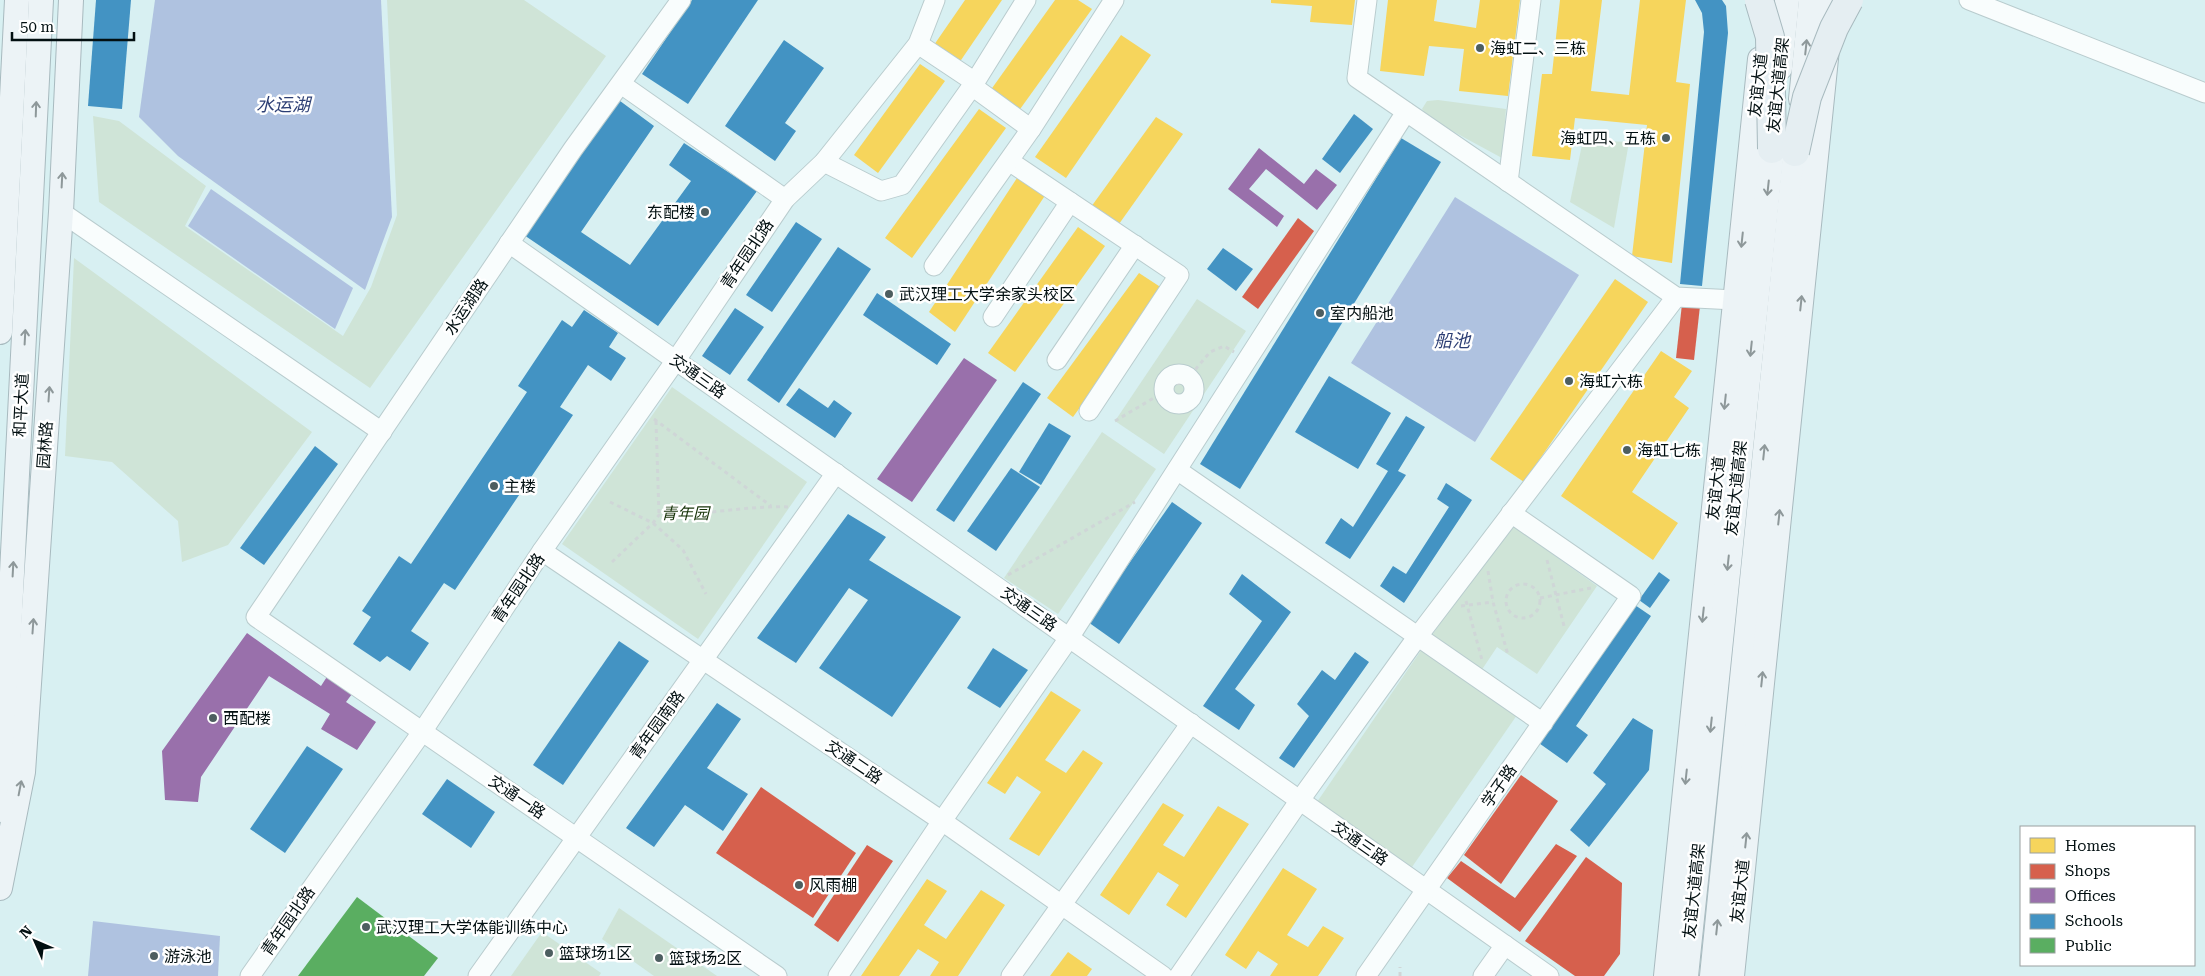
<svg xmlns="http://www.w3.org/2000/svg" width="2205" height="976" font-family="'Roboto Serif','Noto Sans SC',serif">
  <style>
    .green { fill: #cfe4d7 }
    .water { fill: #afc2e0 }
    .homes { fill: #f6d55c }
    .shops { fill: #d6604d }
    .offices { fill: #9970ab }
    .schools { fill: #4393c3 }
    .public { fill: #5aae61 }
    .lines { fill: none; stroke-linecap: round; stroke-linejoin: round }
    .minor-casing { stroke: #b9ccce; stroke-width: 21 }
    .major-casing { stroke: #a8babf; stroke-width: 26 }
    .path { stroke: #cfd6d7; stroke-width: 3; stroke-dasharray: 4 4; stroke-linecap: butt }
    .minor { stroke: #f9fdfd; stroke-width: 19 }
    .major { stroke: #ecf3f6; stroke-width: 24 }
    .highway-bridge-casing { stroke: #a8babf; stroke-width: 30; stroke-linecap: butt }
    .highway-bridge { stroke: #e5eef2; stroke-width: 28 }
    .oneway { stroke: #8e989a }
    .poi-dot { fill: #4d5e60; stroke: #fff; stroke-width: 2 }
    .labels { text-anchor: middle; dominant-baseline: central; stroke-width: 5; stroke-linejoin: round; paint-order: stroke }
    .poi-label { font-size: 16px; fill: #020f11; stroke: #fff; text-anchor: start }
    .street-label { font-size: 16px; fill: #020f11; stroke: #fff }
    .park-label { font-size: 16px; font-style: italic; fill: #143106; stroke: #fff }
    .water-label { font-size: 18px; font-style: italic; fill: #2c3e74; stroke: #fff }
  </style>
  <rect width="100%" height="100%" fill="#d8f0f2"/>
  <g class="green">
    <polygon points="387,0 524,0 606,56 370,388 99,202 93,116 119,121 206,186 185,226 343,336 371,287 397,215"/>
    <polygon points="1438,100 1506,109 1502,158 1430,119 1422,109 1427,101"/>
    <polygon points="1583,140 1629,142 1614,228 1570,202"/>
    <polygon points="74,258 312,432 228,545 182,562 178,521 112,462 65,456"/>
    <polygon points="1197,299 1246,331 1164,454 1115,421"/>
    <polygon points="672,387 807,482 698,639 562,544"/>
    <polygon points="1102,432 1156,469 1058,614 1004,578"/>
    <polygon points="1509,523 1597,586 1537,674 1497,647 1481,671 1430,638"/>
    <polygon points="1422,649 1517,715 1412,867 1317,802"/>
    <polygon points="619,908 717,976 654,976 602,939"/>
    <polygon points="542,932 601,973 599,976 511,976"/>
  </g>
  <g class="water">
    <polygon points="155,0 381,0 392,217 365,290 178,156 139,117"/>
    <polygon points="211,189 353,288 335,329 188,226"/>
    <polygon points="1455,197 1579,275 1475,442 1351,363"/>
    <polygon points="93,921 220,936 218,976 88,976"/>
  </g>
  <g class="homes">
    <polygon points="965,0 1002,0 959,63 934,45"/>
    <polygon points="1055,0 1078,0 1092,9 1018,112 990,91"/>
    <polygon points="1271,0 1355,0 1352,25 1310,22 1312,6 1271,3"/>
    <polygon points="1388,0 1437,0 1434,21 1476,28 1480,0 1520,0 1508,96 1459,91 1464,49 1429,46 1424,76 1380,71"/>
    <polygon points="1560,0 1602,0 1591,91 1629,95 1640,0 1686,0 1676,82 1690,84 1672,263 1632,256 1647,125 1575,118 1570,160 1532,156 1542,74 1552,74"/>
    <polygon points="1121,35 1151,55 1066,178 1035,157"/>
    <polygon points="920,64 945,81 878,173 854,155"/>
    <polygon points="979,109 1006,128 912,258 885,238"/>
    <polygon points="1156,117 1183,134 1119,224 1091,207"/>
    <polygon points="1019,175 1046,194 955,332 929,312"/>
    <polygon points="1078,227 1105,246 1015,372 988,353"/>
    <polygon points="1139,273 1165,290 1073,417 1047,398"/>
    <polygon points="1615,279 1648,302 1524,482 1490,459"/>
    <polygon points="1661,351 1692,371 1674,397 1689,408 1632,492 1678,523 1653,560 1561,496"/>
    <polygon points="1051,691 1081,710 1045,760 1066,773 1083,750 1103,763 1039,856 1009,839 1041,792 1017,776 1005,794 987,783"/>
    <polygon points="1163,803 1184,815 1163,845 1184,857 1218,806 1249,824 1186,918 1166,905 1179,885 1158,872 1129,915 1100,895"/>
    <polygon points="1283,868 1317,889 1287,935 1308,947 1323,926 1344,938 1318,976 1270,976 1278,964 1258,951 1246,969 1225,955"/>
    <polygon points="927,879 947,891 924,925 946,939 981,890 1005,905 958,976 930,976 939,962 918,949 899,976 861,976"/>
    <polygon points="1068,952 1092,969 1087,976 1050,976"/>
  </g>
  <g class="shops">
    <polygon points="1298,218 1314,231 1258,309 1242,297"/>
    <polygon points="1682,304 1700,306 1694,360 1676,358"/>
    <polygon points="1521,775 1558,801 1501,884 1464,855"/>
    <polygon points="761,787 856,853 813,918 716,853"/>
    <polygon points="1556,844 1577,856 1520,932 1447,878 1461,861 1515,898"/>
    <polygon points="867,845 893,861 838,942 814,925"/>
    <polygon points="1586,857 1622,883 1620,954 1604,976 1575,976 1525,941"/>
  </g>
  <g class="offices">
    <polygon points="1259,148 1304,184 1316,169 1337,185 1317,210 1266,169 1249,189 1284,216 1277,227 1228,189"/>
    <polygon points="964,358 997,380 912,502 877,479"/>
    <polygon points="247,633 321,686 330,672 355,690 346,702 376,722 357,750 321,729 330,714 269,676 201,777 198,802 165,800 162,751"/>
  </g>
  <g class="schools">
    <polygon points="96,0 131,0 122,109 88,106"/>
    <polygon points="692,0 758,0 688,104 642,74"/>
    <polygon points="1695,0 1722,0 1726,6 1728,33 1702,286 1680,284 1704,32 1702,13"/>
    <polygon points="784,40 824,68 785,123 796,131 775,161 725,126"/>
    <polygon points="616,98 654,126 581,232 630,265 691,181 669,165 684,143 757,191 658,326 521,233"/>
    <polygon points="1354,114 1373,129 1340,173 1322,159"/>
    <polygon points="1401,138 1441,162 1240,489 1200,464"/>
    <polygon points="796,222 822,239 772,312 746,295"/>
    <polygon points="838,247 871,269 779,403 747,380"/>
    <polygon points="1223,248 1253,269 1236,291 1207,269"/>
    <polygon points="877,293 951,344 937,365 863,315"/>
    <polygon points="735,308 764,327 730,375 702,356"/>
    <polygon points="584,310 618,333 609,347 626,358 611,381 588,365 560,407 573,415 455,590 444,583 411,631 429,643 410,671 387,656 380,662 353,644 371,617 362,611 399,556 411,564 527,392 518,386 562,320 572,327"/>
    <polygon points="1329,376 1391,413 1358,469 1295,432"/>
    <polygon points="1023,382 1041,394 954,522 936,510"/>
    <polygon points="799,388 828,408 834,400 852,413 835,438 786,405"/>
    <polygon points="1406,416 1425,427 1398,471 1406,475 1350,559 1325,543 1341,518 1353,527 1388,471 1376,464"/>
    <polygon points="1049,423 1071,436 1041,485 1019,472"/>
    <polygon points="315,446 338,464 264,565 240,548"/>
    <polygon points="1011,468 1040,487 996,551 967,531"/>
    <polygon points="1446,483 1472,500 1404,603 1380,586 1393,566 1406,574 1449,507 1437,499"/>
    <polygon points="1172,502 1202,523 1119,644 1088,622"/>
    <polygon points="848,514 886,537 869,560 961,617 892,717 819,668 868,600 849,588 796,663 757,638"/>
    <polygon points="1659,572 1670,580 1650,608 1639,600"/>
    <polygon points="1242,574 1291,612 1235,689 1255,705 1239,730 1203,706 1262,621 1229,594"/>
    <polygon points="1632,603 1651,616 1576,726 1588,735 1567,763 1536,741"/>
    <polygon points="619,641 649,661 563,785 533,765"/>
    <polygon points="993,648 1028,670 1000,708 967,688"/>
    <polygon points="1355,652 1369,662 1294,768 1279,758 1309,716 1297,704 1322,670 1335,680"/>
    <polygon points="717,703 741,719 707,768 748,794 723,831 685,805 654,847 626,828"/>
    <polygon points="1633,718 1653,730 1649,770 1589,847 1570,830 1606,784 1593,773"/>
    <polygon points="307,746 343,769 285,853 250,829"/>
    <polygon points="447,779 495,812 471,848 422,814"/>
  </g>
  <polygon class="public" points="357,897 438,958 424,976 298,976"/>
  <g class="lines">
    <g class="minor-casing">
      <g id="minor">
        <polyline points="681,0 573,149 256,617 777,976"/>
        <polyline points="1367,0 1357,78 1676,297 1735,300"/>
        <polyline points="1969,0 2205,93"/>
        <polyline points="918,44 975,82"/>
        <polyline points="621,84 785,199"/>
        <polyline points="972,86 1031,129"/>
        <polyline points="1009,161 1179,275 1089,411"/>
        <polyline points="824,162 881,191 902,185 975,82 1026,0"/>
        <polyline points="1508,182 1531,0"/>
        <polyline points="61,212 382,432"/>
        <polyline points="509,243 1549,976"/>
        <polyline points="934,266 1031,129 1114,0"/>
        <polyline points="993,317 1070,202"/>
        <polyline points="1057,360 1135,245"/>
        <circle cx="1179" cy="389" r="15"/>
        <polyline points="1177,470 1543,723"/>
        <polyline points="542,551 942,821 1163,976"/>
        <polyline points="250,976 422,732 542,551 676,360 785,199 824,162 918,44 935,0"/>
        <polyline points="478,976 836,473"/>
        <polyline points="838,976 942,821 1069,638 1406,112"/>
        <polyline points="1011,976 1191,723"/>
        <polyline points="1179,976 1300,800 1418,636 1676,297"/>
        <polyline points="1366,976 1631,596 1511,513"/>
        <polyline points="1483,976 1505,945"/>
      </g>
    </g>
    <g class="major-casing">
      <g id="major">
        <polyline points="1780,68 1787,0"/>
        <polyline points="1801,99 1811,0"/>
        <polyline points="0,332 17,0"/>
        <polyline points="0,810 41,0"/>
        <polyline points="0,888 23,772 61,212 71,0"/>
        <polyline points="1666,976 1760,59"/>
        <polyline points="1686,976 1774,131"/>
        <polyline points="1712,976 1797,135"/>
        <polyline points="1732,976 1832,0"/>
      </g>
    </g>
    <g class="path">
      <polyline points="654,419 771,506"/>
      <polyline points="656,421 659,515"/>
      <polyline points="1115,421 1189,377 1210,352 1224,346 1234,352"/>
      <polyline points="610,502 653,523 683,550 706,594"/>
      <polyline points="1547,560 1564,626"/>
      <path d="M 612,562 L 653,523 L 659,515 C 703,516 746,505 791,507"/>
      <polyline points="1488,571 1493,602 1508,655"/>
      <polyline points="1008,575 1135,502"/>
      <circle cx="1523" cy="601" r="17"/>
      <polyline points="1540,598 1591,588"/>
      <polyline points="1466,601 1482,660"/>
      <polyline points="1461,606 1493,602"/>
      <polyline points="1400,976 1400,967"/>
    </g>
    <use href="#minor" class="minor"/>
    <use href="#major" class="major"/>
    <g class="highway-bridge-casing">
      <g id="highway-bridge">
        <polyline points="1759,0 1770,37 1772,149"/>
        <polyline points="1795,152 1807,97 1834,28 1849,0"/>
      </g>
    </g>
    <use href="#highway-bridge" class="highway-bridge"/>
  </g>
  <defs><path id="oneway-shaft" d="M-6 0H5M1.5-3L5.5 0L1.5 3" fill="none" stroke-width="1.6" stroke-linecap="round" stroke-linejoin="round" transform="scale(1.25)"/></defs>
  <g class="oneway">
    <use href="#oneway-shaft" transform="translate(1806 47) rotate(-84)"/>
    <use href="#oneway-shaft" transform="translate(36 109) rotate(-88)"/>
    <use href="#oneway-shaft" transform="translate(62 180) rotate(-87)"/>
    <use href="#oneway-shaft" transform="translate(1768 188) rotate(96)"/>
    <use href="#oneway-shaft" transform="translate(1742 240) rotate(96)"/>
    <use href="#oneway-shaft" transform="translate(1801 303) rotate(-84)"/>
    <use href="#oneway-shaft" transform="translate(25 337) rotate(-87)"/>
    <use href="#oneway-shaft" transform="translate(1751 349) rotate(96)"/>
    <use href="#oneway-shaft" transform="translate(49 394) rotate(-86)"/>
    <use href="#oneway-shaft" transform="translate(1725 402) rotate(96)"/>
    <use href="#oneway-shaft" transform="translate(1764 452) rotate(-84)"/>
    <use href="#oneway-shaft" transform="translate(1779 517) rotate(-84)"/>
    <use href="#oneway-shaft" transform="translate(1728 563) rotate(96)"/>
    <use href="#oneway-shaft" transform="translate(13 569) rotate(-87)"/>
    <use href="#oneway-shaft" transform="translate(1703 615) rotate(96)"/>
    <use href="#oneway-shaft" transform="translate(33 626) rotate(-86)"/>
    <use href="#oneway-shaft" transform="translate(1762 679) rotate(-84)"/>
    <use href="#oneway-shaft" transform="translate(1711 725) rotate(96)"/>
    <use href="#oneway-shaft" transform="translate(1686 777) rotate(96)"/>
    <use href="#oneway-shaft" transform="translate(20 788) rotate(-79)"/>
    <use href="#oneway-shaft" transform="translate(1746 840) rotate(-84)"/>
    <use href="#oneway-shaft" transform="translate(1717 927) rotate(-84)"/>
  </g>
  <g class="poi-dot">
    <circle cx="1480" cy="48" r="5"/>
    <circle cx="1666" cy="138" r="5"/>
    <circle cx="705" cy="212" r="5"/>
    <circle cx="889" cy="294" r="5"/>
    <circle cx="1320" cy="313" r="5"/>
    <circle cx="1569" cy="381" r="5"/>
    <circle cx="1627" cy="450" r="5"/>
    <circle cx="494" cy="486" r="5"/>
    <circle cx="213" cy="718" r="5"/>
    <circle cx="799" cy="885" r="5"/>
    <circle cx="366" cy="927" r="5"/>
    <circle cx="549" cy="953" r="5"/>
    <circle cx="154" cy="956" r="5"/>
    <circle cx="659" cy="958" r="5"/>
  </g>
  <g class="labels">
    <g class="poi-label">
      <text x="1490" y="48">海虹二、三栋</text>
      <text x="1656" y="138" text-anchor="end">海虹四、五栋</text>
      <text x="695" y="212" text-anchor="end">东配楼</text>
      <text x="899" y="294">武汉理工大学余家头校区</text>
      <text x="1330" y="313">室内船池</text>
      <text x="1579" y="381">海虹六栋</text>
      <text x="1637" y="450">海虹七栋</text>
      <text x="504" y="486">主楼</text>
      <text x="223" y="718">西配楼</text>
      <text x="809" y="885">风雨棚</text>
      <text x="376" y="927">武汉理工大学体能训练中心</text>
      <text x="559" y="953">篮球场1区</text>
      <text x="164" y="956">游泳池</text>
      <text x="669" y="958">篮球场2区</text>
    </g>
    <g class="street-label">
      <text transform="translate(1758 85) rotate(-84)">友谊大道</text>
      <text transform="translate(1778 85) rotate(-84)">友谊大道高架</text>
      <text transform="translate(747 254) rotate(-56)">青年园北路</text>
      <text transform="translate(466 307) rotate(-56)">水运湖路</text>
      <text transform="translate(698 376) rotate(35)">交通三路</text>
      <text transform="translate(21 405) rotate(-87)">和平大道</text>
      <text transform="translate(45 445) rotate(-86)">园林路</text>
      <text transform="translate(1716 488) rotate(-84)">友谊大道</text>
      <text transform="translate(1736 488) rotate(-84)">友谊大道高架</text>
      <text transform="translate(518 588) rotate(-56)">青年园北路</text>
      <text transform="translate(1029 609) rotate(35)">交通三路</text>
      <text transform="translate(657 725) rotate(-54)">青年园南路</text>
      <text transform="translate(854 762) rotate(34)">交通二路</text>
      <text transform="translate(1499 786) rotate(-55)">学子路</text>
      <text transform="translate(517 797) rotate(34)">交通一路</text>
      <text transform="translate(1360 843) rotate(35)">交通三路</text>
      <text transform="translate(1694 891) rotate(-84)">友谊大道高架</text>
      <text transform="translate(1740 891) rotate(-84)">友谊大道</text>
      <text transform="translate(288 921) rotate(-55)">青年园北路</text>
    </g>
    <g class="park-label">
      <text x="685" y="513">青年园</text>
    </g>
    <g class="water-label">
      <text x="283" y="104">水运湖</text>
      <text x="1452" y="340">船池</text>
    </g>
  </g>
  <rect x="2020" y="826" width="175" height="140" fill="#ffffff" stroke="#9a9fa0"/>
  <rect x="2030" y="838" width="25" height="15" fill="#f6d55c" stroke="#9a9fa0"/>
  <text x="2065" y="851" font-size="15" fill="#020f11">Homes</text>
  <rect x="2030" y="864" width="25" height="15" fill="#d6604d" stroke="#9a9fa0"/>
  <text x="2065" y="876" font-size="15" fill="#020f11">Shops</text>
  <rect x="2030" y="888" width="25" height="15" fill="#9970ab" stroke="#9a9fa0"/>
  <text x="2065" y="901" font-size="15" fill="#020f11">Offices</text>
  <rect x="2030" y="914" width="25" height="15" fill="#4393c3" stroke="#9a9fa0"/>
  <text x="2065" y="926" font-size="15" fill="#020f11">Schools</text>
  <rect x="2030" y="938" width="25" height="15" fill="#5aae61" stroke="#9a9fa0"/>
  <text x="2065" y="951" font-size="15" fill="#020f11">Public</text>
  <g transform="translate(35 941) rotate(315)" stroke="#ffffff" stroke-width="4" paint-order="stroke">
  <path d="M0-4L9 19L0 12L-9 19Z" fill="#020f11"/>
  <text y="-8" font-size="14" font-weight="bold" text-anchor="middle" fill="#020f11">N</text>
  </g>
  <path d="M12 32v8h122v-8" fill="none" stroke="#020f11" stroke-width="2.5"/>
  <text x="20" y="32" font-size="15" fill="#020f11" stroke="#ffffff" stroke-width="4" paint-order="stroke">50 m</text>
</svg>
